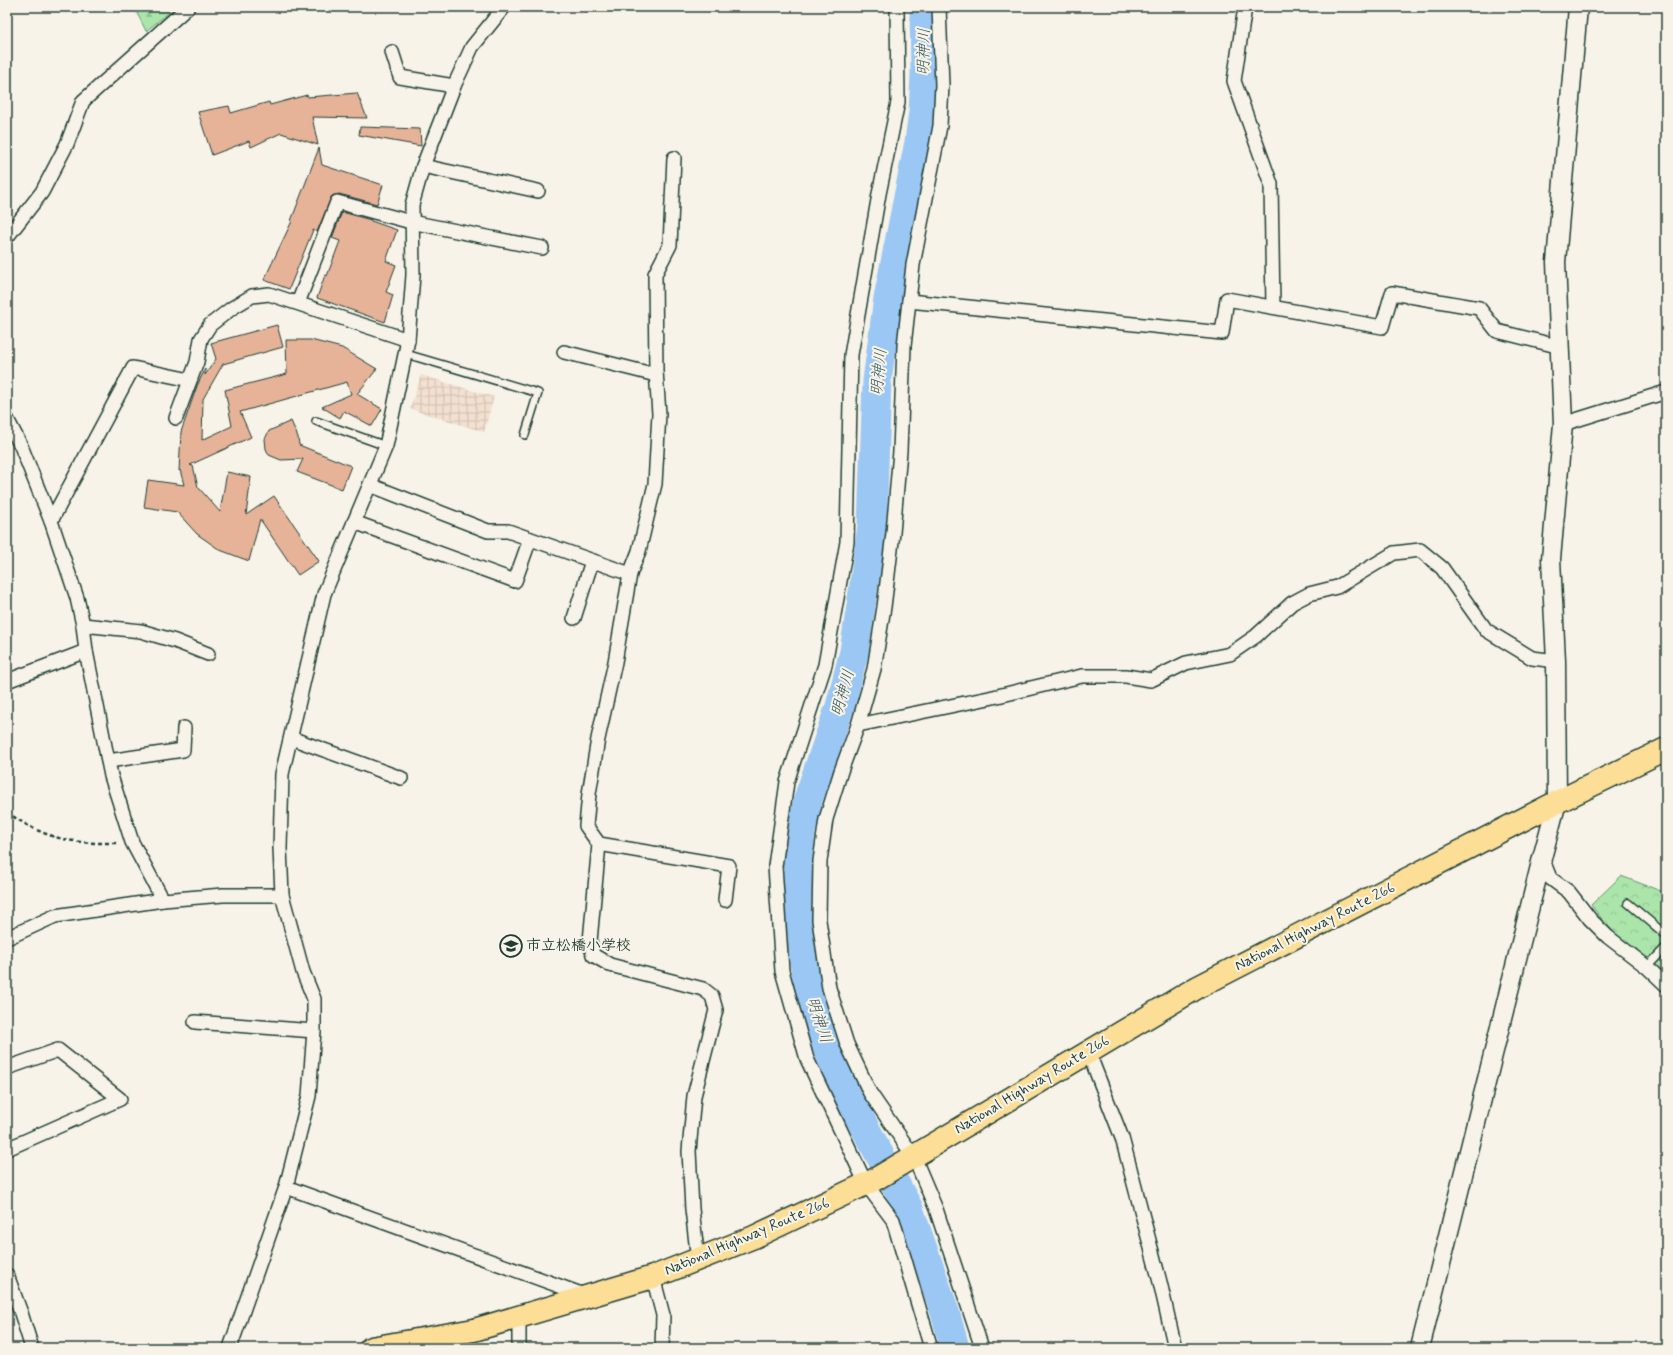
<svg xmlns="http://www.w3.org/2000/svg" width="1673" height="1355" font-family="Mynerve,'Klee One',sans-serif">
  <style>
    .industrial { fill: url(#industrial-grid) }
    .forest { fill: url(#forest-firs); stroke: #65916f }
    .park { fill: url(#park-crowns); stroke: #65916f }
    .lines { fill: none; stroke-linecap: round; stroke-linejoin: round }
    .river { stroke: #9bc7f5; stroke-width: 29 }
    .building { fill: #e6b398; stroke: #1f3d34 }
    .lane-casing { stroke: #1f3d34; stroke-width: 10 }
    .street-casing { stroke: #1f3d34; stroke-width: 16 }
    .secondary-casing { stroke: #1f3d34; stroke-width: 21 }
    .highway-casing { stroke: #1f3d34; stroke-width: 25 }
    .path { stroke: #1f3d34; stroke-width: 2.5; stroke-dasharray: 4 3; stroke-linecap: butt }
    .lane { stroke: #f7f3e8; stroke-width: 7 }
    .street { stroke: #f7f3e8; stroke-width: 13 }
    .secondary { stroke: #f7f3e8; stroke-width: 18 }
    .highway { stroke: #fcde96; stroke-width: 22 }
    .labels { text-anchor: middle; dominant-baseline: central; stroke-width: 4; stroke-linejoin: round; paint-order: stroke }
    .street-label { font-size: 15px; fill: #1f3d34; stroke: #f7f3e8 }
    .poi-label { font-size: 15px; font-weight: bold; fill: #1f3d34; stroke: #f7f3e8; text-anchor: start }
    .water-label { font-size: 16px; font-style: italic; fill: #38595b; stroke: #f7f3e8 }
  </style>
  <defs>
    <pattern id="industrial-grid" width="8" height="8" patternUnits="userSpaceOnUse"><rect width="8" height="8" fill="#f2e0d0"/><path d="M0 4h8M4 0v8" fill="none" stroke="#cfc1b3"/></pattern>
    <pattern id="forest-firs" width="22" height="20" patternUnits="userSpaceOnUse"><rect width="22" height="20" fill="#abe5aa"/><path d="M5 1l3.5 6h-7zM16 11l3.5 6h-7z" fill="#93c593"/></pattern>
    <pattern id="park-crowns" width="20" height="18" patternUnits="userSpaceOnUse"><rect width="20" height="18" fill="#abe5aa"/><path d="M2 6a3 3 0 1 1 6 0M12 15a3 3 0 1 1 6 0" fill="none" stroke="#93c593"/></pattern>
  </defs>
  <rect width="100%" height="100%" fill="#f7f3e8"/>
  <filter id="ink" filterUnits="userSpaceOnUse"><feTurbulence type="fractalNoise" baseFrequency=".025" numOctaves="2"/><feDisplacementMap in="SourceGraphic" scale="8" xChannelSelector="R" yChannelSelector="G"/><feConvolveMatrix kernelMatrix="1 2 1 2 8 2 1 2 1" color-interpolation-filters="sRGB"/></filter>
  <g filter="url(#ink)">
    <polygon class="industrial" points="421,375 494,397 484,432 410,409"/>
    <polygon class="forest" points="134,7 176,7 146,31"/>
    <polygon class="park" points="1621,876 1666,893 1666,977 1638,951 1612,932 1591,905"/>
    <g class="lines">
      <polyline class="river" points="924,7 925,74 923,112 919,142 888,298 877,381 872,526 862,599 854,652 840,706 808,799 801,831 797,867 802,950 809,990 821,1033 844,1089 909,1209 945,1312 955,1348"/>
    </g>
    <g class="building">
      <polygon points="357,93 367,118 312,117 318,145 281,133 251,147 249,141 212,155 198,112 229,106 231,113 269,102 270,105 307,95 308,97"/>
      <polygon points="360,127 420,129 421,146 359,135"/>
      <polygon points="319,148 322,165 383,185 377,204 339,194 332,196 317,232 313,230 289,289 264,280 292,221 291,221"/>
      <polygon points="342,212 371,220 371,221 397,230 386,261 396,265 386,292 393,295 385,322 317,298 325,275 327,276 340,241 332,238"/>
      <polygon points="277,325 283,347 223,364 203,399 202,440 232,426 225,390 287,374 286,340 311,340 342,348 377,369 357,394 382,409 372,426 344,411 340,418 322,407 351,394 347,382 240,412 251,437 190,465 193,466 198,487 220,512 227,472 251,477 246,515 274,496 319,561 298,575 260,519 249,561 220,550 197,534 177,512 144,507 148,480 184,485 180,470 179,471 181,432 197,386 205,369 205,375 216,359 211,343"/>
      <polygon points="291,421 298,437 299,445 351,466 342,489 297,472 303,459 281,460 269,455 266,449 265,439 269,431"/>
    </g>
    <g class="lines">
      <g class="lane-casing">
        <g id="lane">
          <polyline points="406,354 538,393 525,435"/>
          <polyline points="316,421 386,446"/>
          <polyline points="1628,903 1666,935"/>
          <polyline points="1647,967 1666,947"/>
        </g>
      </g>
      <g class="street-casing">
        <g id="street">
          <polyline points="897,7 898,102 879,194 851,355 847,542 825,665 787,782 775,866 782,971 807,1059 866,1184 893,1220 931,1348"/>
          <polyline points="939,7 942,85 940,126 913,265 904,346 900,451 893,533 884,607 874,669 858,725 841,771 826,819 820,861 819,920 829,988 847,1044 870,1093 914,1157 936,1209 982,1348"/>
          <polyline points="1245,7 1234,81 1271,184 1273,307"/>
          <polyline points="392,52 400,77 454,86"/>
          <polyline points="423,166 538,191"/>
          <polyline points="7,237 42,192 67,144 83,101 188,7"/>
          <polyline points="909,301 1222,333 1227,299 1382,327 1392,293 1479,308 1497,331 1561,347"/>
          <polyline points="298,303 337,202 411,222 542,248"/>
          <polyline points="564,352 656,375"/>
          <polyline points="176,418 197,362 201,339 210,325 232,308 252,296 269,294 408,340"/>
          <polyline points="7,419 21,446 51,521 77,598 83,625 86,651 111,776 132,842 163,900"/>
          <polyline points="1563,424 1666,392"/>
          <polyline points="370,485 488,531 508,531 630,574 639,551 655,484 659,414 656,371 655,274 670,245 674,158"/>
          <polyline points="51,521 133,368 190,380"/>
          <polyline points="354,522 515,581 530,539"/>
          <polyline points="630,574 615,662 598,739 589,794 586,826 599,844 729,866 725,900"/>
          <polyline points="574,618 592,561"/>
          <polyline points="83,625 141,631 175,641 208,654"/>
          <polyline points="7,681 86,651"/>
          <polyline points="858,725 989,698 1082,676 1126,676 1151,680 1186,663 1230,654 1256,636 1292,603 1309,594 1337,587 1394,553 1420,550 1442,568 1486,630 1532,658 1556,661"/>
          <polyline points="291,738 401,778"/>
          <polyline points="108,761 183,750 184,728"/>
          <polyline points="599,844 590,941 593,955 610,965 703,989 712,996 716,1010 694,1096 689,1151 692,1209 698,1260"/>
          <polyline points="1542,858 1550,878 1569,892 1590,919 1608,937 1647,967 1666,985"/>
          <polyline points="7,938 55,916 163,900 223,895 282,895"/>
          <polyline points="195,1022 314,1031"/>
          <polyline points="1088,1051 1122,1138 1160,1282 1175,1348"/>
          <polyline points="7,1068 58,1050 120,1099 7,1149"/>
          <polyline points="286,1187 587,1296"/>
          <polyline points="7,1275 21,1313 32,1348"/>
          <polyline points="653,1277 663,1315 662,1348"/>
          <polyline points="519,1317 519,1348"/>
          <polyline points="230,1348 286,1187 309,1096 314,1031 314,999 303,972 282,895 280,848 282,774 324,594 386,446 408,340 413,275 412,205 423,166 454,86 472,47 504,7"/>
        </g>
      </g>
      <g class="secondary-casing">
        <polyline id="secondary" points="1420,1348 1542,858 1557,802 1556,661 1551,559 1563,424 1556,262 1578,7"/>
      </g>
      <g class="highway-casing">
        <polyline id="highway" points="371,1348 474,1330 653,1277 754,1237 874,1180 1198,987 1557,802 1666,749"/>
      </g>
      <path class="path" d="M 7,812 C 44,839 72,844 117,843"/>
      <use href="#lane" class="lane"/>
      <use href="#street" class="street"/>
      <use href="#secondary" class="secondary"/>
      <use href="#highway" class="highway"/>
    </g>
  </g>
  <defs>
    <g id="school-ring" transform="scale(1.15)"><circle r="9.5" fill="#f7f3e8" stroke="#1f3d34" stroke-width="1.5"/><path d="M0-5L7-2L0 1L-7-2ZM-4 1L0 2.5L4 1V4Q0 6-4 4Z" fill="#1f3d34"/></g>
  </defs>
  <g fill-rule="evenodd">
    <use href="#school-ring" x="511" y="946"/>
  </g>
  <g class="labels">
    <g class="street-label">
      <text transform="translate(1315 927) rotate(-27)">National Highway Route 266</text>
      <text transform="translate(1032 1085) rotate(-31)">National Highway Route 266</text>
      <text transform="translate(747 1237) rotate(-23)">National Highway Route 266</text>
    </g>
    <g class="poi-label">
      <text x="526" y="946">市立松橋小学校</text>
    </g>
    <g class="water-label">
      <text transform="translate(924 52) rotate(-89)">明神川</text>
      <text transform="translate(879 372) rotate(-84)">明神川</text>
      <text transform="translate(843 693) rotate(-74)">明神川</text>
      <text transform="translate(819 1020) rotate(72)">明神川</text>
    </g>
  </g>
  <rect width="1673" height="1355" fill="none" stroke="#f7f3e8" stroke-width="24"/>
  <rect x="12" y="12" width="1649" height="1331" fill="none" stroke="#1f3d34" stroke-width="1.5" filter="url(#ink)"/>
</svg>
